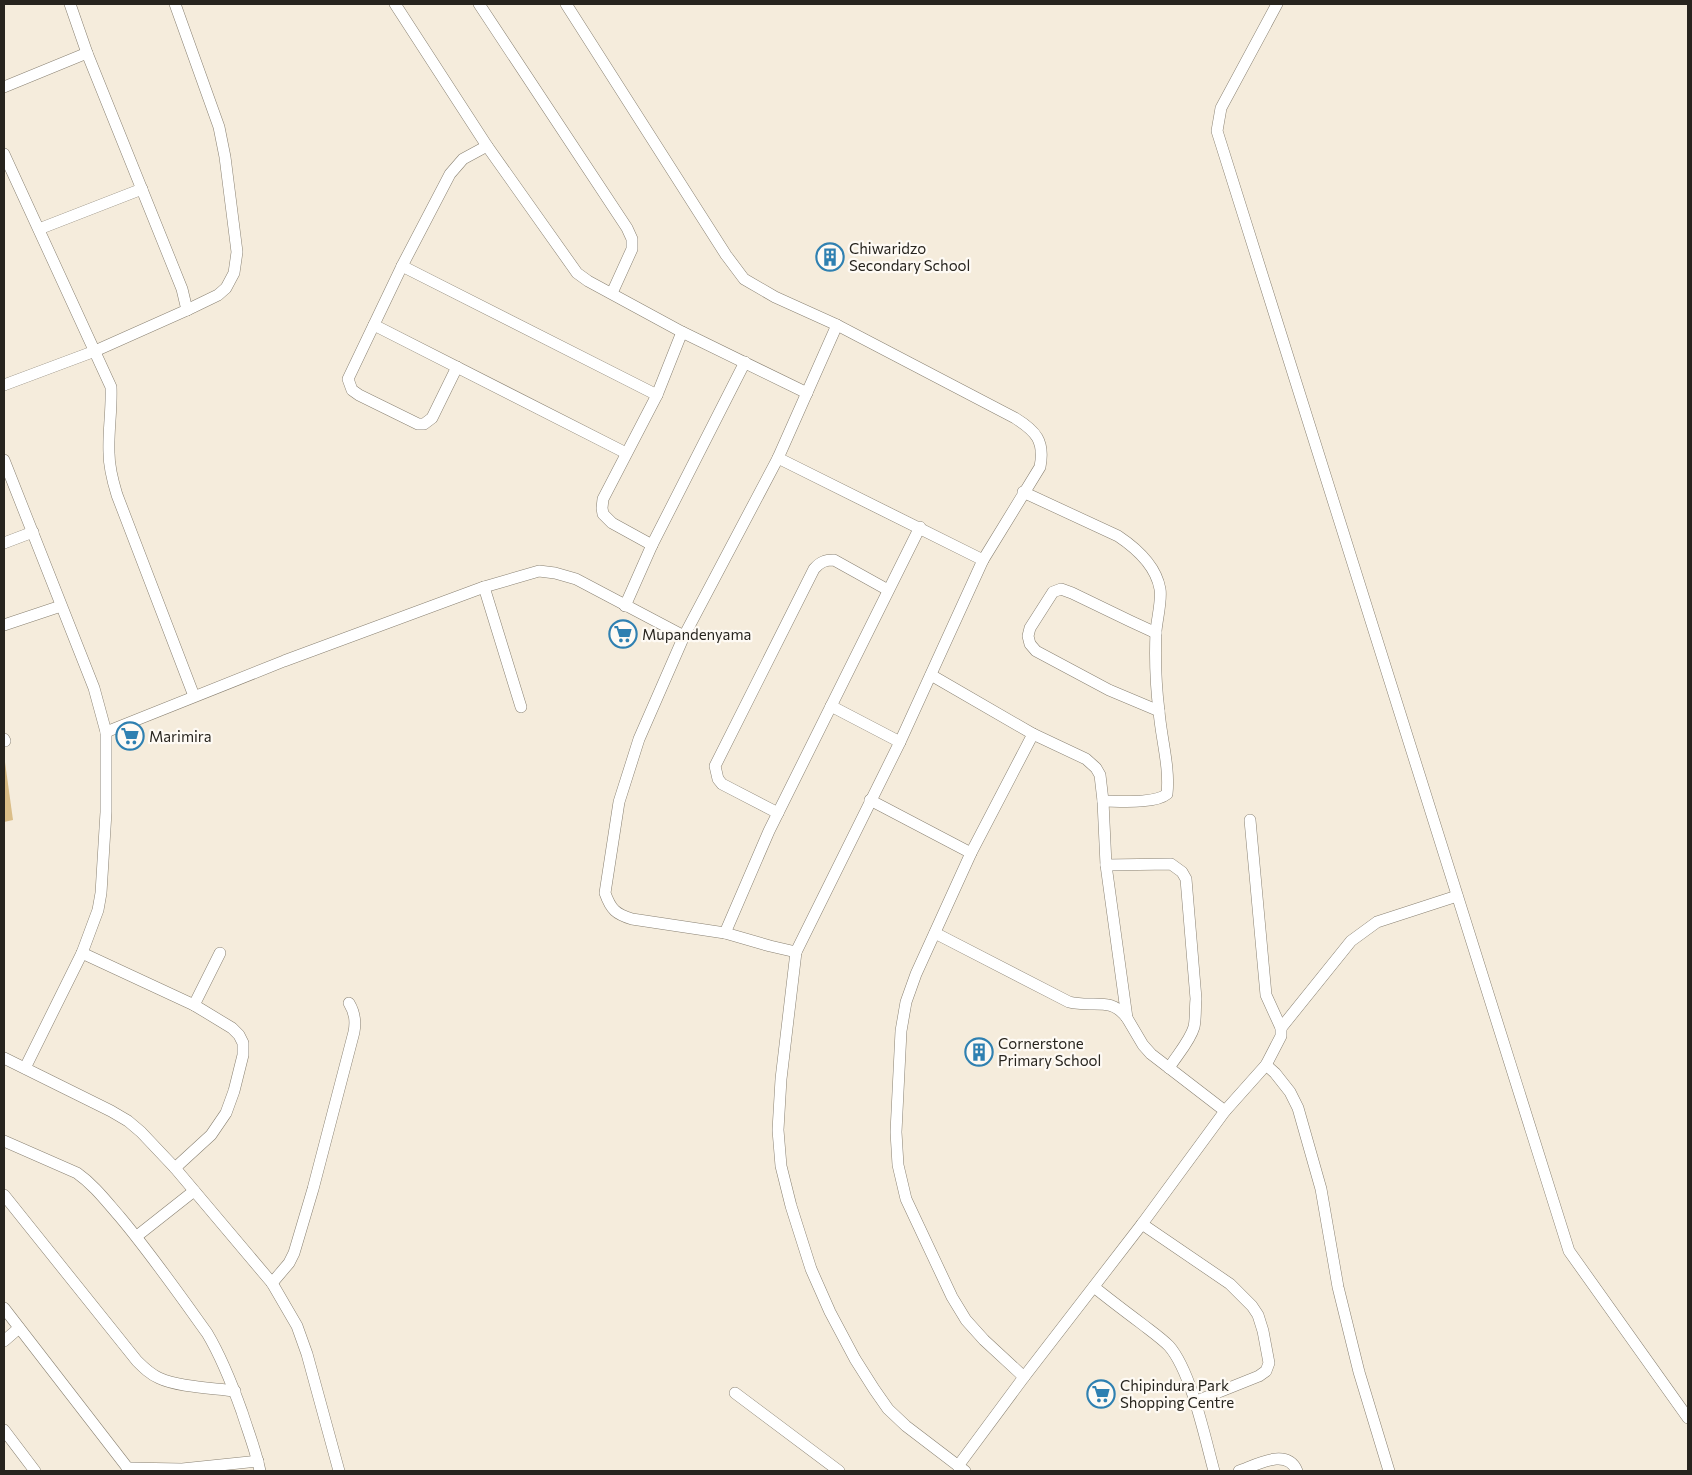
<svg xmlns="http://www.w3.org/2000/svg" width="1692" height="1475" font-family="Commissioner,sans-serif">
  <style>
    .green { fill: #dbbe88 }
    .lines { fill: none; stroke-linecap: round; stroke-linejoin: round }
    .minor-casing { stroke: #898172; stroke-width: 12 }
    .minor { stroke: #fff; stroke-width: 11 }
    .labels { text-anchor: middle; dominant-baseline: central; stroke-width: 4.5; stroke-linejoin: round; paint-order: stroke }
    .poi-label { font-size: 15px; fill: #27241e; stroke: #fefaf4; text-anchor: start }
  </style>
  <rect width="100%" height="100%" fill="#f5ecdc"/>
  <polygon class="green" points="4,755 13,820 4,822"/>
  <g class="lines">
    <g class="minor-casing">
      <g id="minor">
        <polyline points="175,4 219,127 225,157 237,252 234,273 226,288 218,295 187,310"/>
        <polyline points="395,4 487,146 577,273 588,281 682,332 807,393"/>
        <polyline points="479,4 627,228 632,239 632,249 612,293"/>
        <path d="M 566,4 L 726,255 L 744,279 L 775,297 L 837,325 L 778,458 L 684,636 L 639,739 L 619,802 L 605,893 C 611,910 616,914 632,919 L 725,933 L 770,946 L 796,952 L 781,1079 L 778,1130 L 781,1166 L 791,1206 L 811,1269 L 830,1312 L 855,1359 L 874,1389 L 888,1409 L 906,1426 L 965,1471"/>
        <polyline points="1277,4 1221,108 1217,131 1569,1251 1688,1418"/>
        <polyline points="4,87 87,53"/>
        <path d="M 4,154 L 111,387 C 112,410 108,431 109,453 C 109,468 113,482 117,495 L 194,696"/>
        <polyline points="39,229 142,189"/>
        <polyline points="402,266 657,395"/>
        <polyline points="374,325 626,453"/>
        <polyline points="457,367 432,418 424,424 418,424 359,395 352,390 348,379 402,266 450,174 463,159 487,146"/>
        <polyline points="4,385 95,351 187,310 182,289 87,53 70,4"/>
        <polyline points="778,458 983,560"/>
        <polyline points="4,460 94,688 106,732 106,812 101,893 98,910 82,953 25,1068"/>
        <path d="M 1023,492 L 1118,536 C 1136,548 1156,566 1160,589 C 1162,600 1157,619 1156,631 C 1155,654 1156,687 1159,711 C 1161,738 1170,767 1167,794 C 1155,804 1119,801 1103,801"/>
        <polyline points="4,543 33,532"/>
        <polyline points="652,545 612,523 603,514 602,508 603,499 657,395 682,332"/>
        <polyline points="484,587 521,707"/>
        <polyline points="625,606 652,545 745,362"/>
        <polyline points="4,625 61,606"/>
        <polyline points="1156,633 1130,621 1072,593 1061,589 1053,592 1030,628 1028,636 1030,644 1036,651 1109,690 1159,711"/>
        <polyline points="931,675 1033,734 971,853 916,974 906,1002 901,1031 896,1132 898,1165 906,1199 952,1297 966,1320 984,1340 1024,1377"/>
        <polyline points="831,706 900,742"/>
        <polyline points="106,732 284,661 484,587 539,571 555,573 576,579 684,636"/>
        <polyline points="1033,734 1086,759 1096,768 1100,775 1103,801 1106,865 1127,1018 1143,1045 1151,1054 1225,1111"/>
        <polyline points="4,739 5,741"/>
        <polyline points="870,800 971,853"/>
        <path d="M 778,813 L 722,784 L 718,779 L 715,766 L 814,569 C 820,562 825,560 834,560 L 888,590"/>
        <path d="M 1106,865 L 1171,864 L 1182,872 L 1186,879 L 1196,999 C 1195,1007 1196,1018 1194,1027 C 1190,1041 1177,1055 1169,1068"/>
        <polyline points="725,933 769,831 920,527"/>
        <path d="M 935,933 L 1069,1002 C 1093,1008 1111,996 1127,1018"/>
        <path d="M 796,952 L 900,742 L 983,560 L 1040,467 C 1045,441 1036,431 1015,418 L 837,325"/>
        <polyline points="82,953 194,1005 232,1028 239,1035 243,1043 243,1055 234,1091 226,1113 211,1135 175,1168"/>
        <polyline points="194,1005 220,953"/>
        <polyline points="1281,1028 1351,941 1377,922 1457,896"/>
        <polyline points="4,1058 111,1111 128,1121 141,1132 175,1168 272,1283 297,1326 307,1354 339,1471"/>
        <polyline points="1266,1065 1275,1073 1290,1092 1298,1108 1321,1189 1338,1287 1359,1372 1389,1471"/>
        <path d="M 4,1141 L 77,1173 C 94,1185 106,1201 120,1217 C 151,1254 179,1294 207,1333 C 222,1358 232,1384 242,1412 C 248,1431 256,1451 260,1471"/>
        <path d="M 4,1195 L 137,1361 C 144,1368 150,1374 159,1378 C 178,1387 213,1388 235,1391"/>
        <polyline points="1142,1224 1230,1284 1252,1306 1258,1315 1263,1331 1269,1363 1266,1371 1259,1376 1194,1402"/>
        <polyline points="137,1236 194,1191"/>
        <path d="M 272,1283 L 289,1263 L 294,1253 L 313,1189 L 354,1032 C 356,1021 355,1013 349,1003"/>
        <path d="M 1094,1287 C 1110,1300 1126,1312 1142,1324 C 1151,1331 1161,1338 1169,1346 C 1191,1371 1205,1438 1214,1471"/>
        <polyline points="4,1308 130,1471"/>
        <polyline points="4,1341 19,1328"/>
        <polyline points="735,1393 839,1471"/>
        <polyline points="4,1430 35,1471"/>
        <polyline points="958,1466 1024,1377 1142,1224 1225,1111 1266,1065 1281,1036 1281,1028 1266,995 1250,820"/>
        <polyline points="127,1468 182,1469 258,1461"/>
        <path d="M 1239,1471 C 1256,1465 1287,1447 1297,1471"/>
      </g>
    </g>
    <use href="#minor" class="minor"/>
  </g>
  <defs>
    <g id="building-ring" transform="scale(1.4375)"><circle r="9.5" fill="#fefaf4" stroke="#2f80b1" stroke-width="1.5"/><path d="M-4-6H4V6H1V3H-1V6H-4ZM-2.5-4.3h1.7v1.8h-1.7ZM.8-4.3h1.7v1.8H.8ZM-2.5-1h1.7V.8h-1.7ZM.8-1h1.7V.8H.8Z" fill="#2f80b1"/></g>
    <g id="supermarket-ring" transform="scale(1.4375)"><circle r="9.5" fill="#fefaf4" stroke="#2f80b1" stroke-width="1.5"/><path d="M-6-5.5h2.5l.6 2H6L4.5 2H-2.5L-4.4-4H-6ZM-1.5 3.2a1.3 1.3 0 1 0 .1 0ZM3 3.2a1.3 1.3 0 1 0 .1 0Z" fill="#2f80b1"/></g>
  </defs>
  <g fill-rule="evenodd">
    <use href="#building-ring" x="830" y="257"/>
    <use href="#supermarket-ring" x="623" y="634"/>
    <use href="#supermarket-ring" x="130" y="736"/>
    <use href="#building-ring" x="979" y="1052"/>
    <use href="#supermarket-ring" x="1101" y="1394"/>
  </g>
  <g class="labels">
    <g class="poi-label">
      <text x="849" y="248">Chiwaridzo<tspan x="849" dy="17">Secondary School</tspan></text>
      <text x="642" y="634">Mupandenyama</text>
      <text x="149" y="736">Marimira</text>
      <text x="998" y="1043">Cornerstone<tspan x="998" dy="17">Primary School</tspan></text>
      <text x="1120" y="1385">Chipindura Park<tspan x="1120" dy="17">Shopping Centre</tspan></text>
    </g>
  </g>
  <rect width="1692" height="1475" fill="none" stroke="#27241e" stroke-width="10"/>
</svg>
